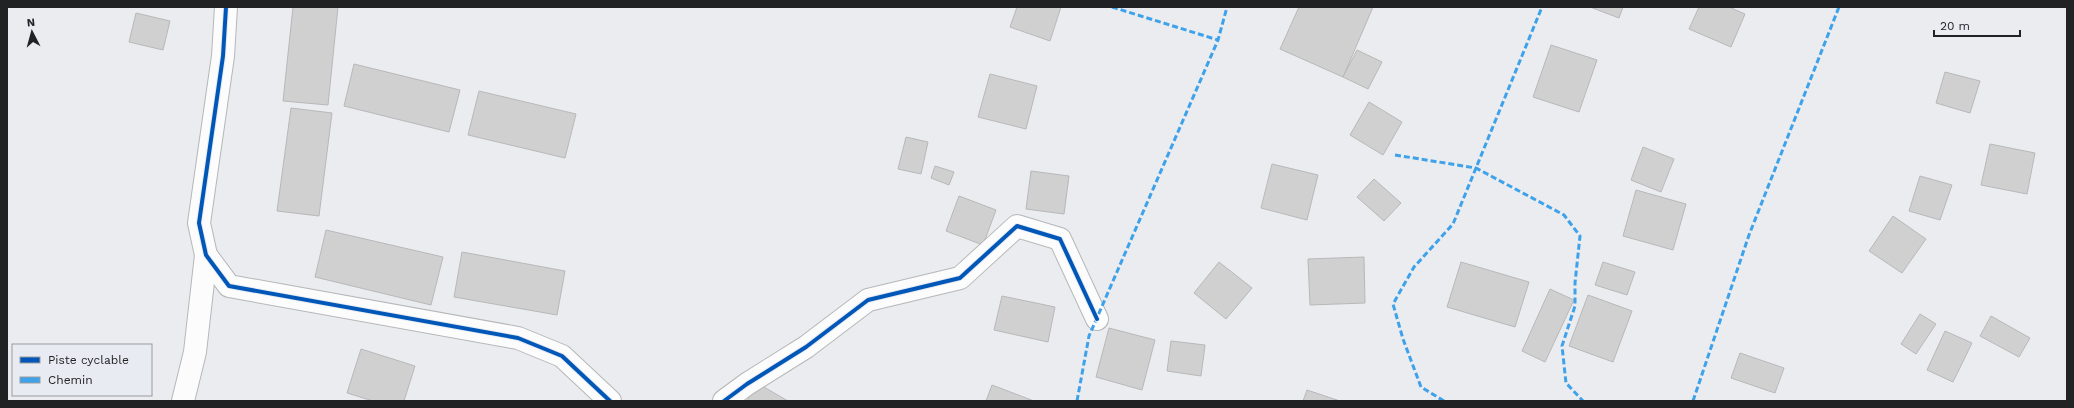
<svg xmlns="http://www.w3.org/2000/svg" width="2074" height="408" font-family="'Work Sans',sans-serif">
  <style>
    .building { fill: #d1d0d1; stroke: #b8b8b9 }
    .lines { fill: none; stroke-linecap: round; stroke-linejoin: round }
    .street-casing { stroke: #b5b7b9; stroke-width: 24 }
    .street { stroke: #fcfcfd; stroke-width: 22 }
    .quiet { stroke: #3ea2eb; stroke-width: 3; stroke-dasharray: 6 3; stroke-linecap: butt }
    .cycleway-casing { stroke: #e8ebf1; stroke-width: 6 }
    .cycleway { stroke: #0057b8; stroke-width: 4 }
  </style>
  <rect width="100%" height="100%" fill="#eaecef"/>
  <g class="building">
    <polygon points="293,7 338,7 328,105 283,101"/>
    <polygon points="1017,7 1061,7 1050,41 1010,27"/>
    <polygon points="1299,7 1373,7 1343,77 1280,49"/>
    <polygon points="1590,7 1623,7 1619,18"/>
    <polygon points="1699,7 1729,7 1745,14 1731,47 1689,29"/>
    <polygon points="136,13 170,21 163,50 129,42"/>
    <polygon points="1551,45 1597,60 1579,112 1533,97"/>
    <polygon points="1357,50 1382,62 1368,89 1343,77"/>
    <polygon points="354,64 460,90 449,132 344,106"/>
    <polygon points="1945,72 1980,81 1970,113 1936,103"/>
    <polygon points="990,74 1037,86 1026,129 978,117"/>
    <polygon points="479,91 576,114 565,158 468,135"/>
    <polygon points="1369,102 1402,122 1383,155 1350,135"/>
    <polygon points="291,108 332,113 319,216 277,211"/>
    <polygon points="906,137 928,142 921,174 898,169"/>
    <polygon points="1990,144 2035,153 2027,194 1981,185"/>
    <polygon points="1643,147 1674,159 1661,192 1631,180"/>
    <polygon points="1272,164 1318,175 1307,220 1261,208"/>
    <polygon points="935,166 954,172 949,185 931,178"/>
    <polygon points="1031,171 1069,176 1064,214 1026,209"/>
    <polygon points="1920,176 1952,185 1940,220 1909,211"/>
    <polygon points="1374,179 1401,203 1384,221 1357,197"/>
    <polygon points="1636,190 1686,204 1673,250 1623,236"/>
    <polygon points="959,196 996,210 983,245 946,231"/>
    <polygon points="1893,216 1926,239 1902,273 1869,251"/>
    <polygon points="326,230 443,257 431,305 315,277"/>
    <polygon points="462,252 565,271 557,315 454,297"/>
    <polygon points="1364,257 1365,303 1310,305 1308,259"/>
    <polygon points="1219,262 1252,288 1226,319 1194,293"/>
    <polygon points="1461,262 1529,282 1515,327 1447,307"/>
    <polygon points="1603,262 1635,272 1627,295 1595,285"/>
    <polygon points="1550,289 1574,300 1545,362 1522,351"/>
    <polygon points="1588,295 1632,311 1613,362 1569,346"/>
    <polygon points="1002,296 1055,307 1048,342 994,330"/>
    <polygon points="1920,314 1936,324 1916,354 1901,344"/>
    <polygon points="1991,316 2030,338 2019,357 1980,336"/>
    <polygon points="1109,328 1155,340 1142,390 1096,377"/>
    <polygon points="1945,331 1972,343 1953,382 1927,370"/>
    <polygon points="1171,341 1205,345 1201,376 1167,371"/>
    <polygon points="361,349 415,366 404,401 373,401 347,393"/>
    <polygon points="1740,353 1784,368 1775,393 1731,378"/>
    <polygon points="757,383 788,401 747,401"/>
    <polygon points="992,385 1034,401 986,401"/>
    <polygon points="1307,390 1340,401 1303,401"/>
  </g>
  <g class="lines">
    <g class="street-casing">
      <g id="street">
        <polyline points="226,7 223,56 199,223 206,255 229,286 518,338 562,356 610,401"/>
        <polyline points="183,401 195,352 206,255"/>
        <polyline points="724,401 747,384 806,347 868,300 960,278 1017,226 1060,239 1097,319"/>
      </g>
    </g>
    <use href="#street" class="street"/>
    <g class="quiet">
      <polyline points="1112,7 1218,40"/>
      <polyline points="1395,155 1476,168 1564,215 1580,236 1575,283 1575,306 1562,346 1566,383 1583,401"/>
      <polyline points="1077,401 1089,336 1218,40 1227,7"/>
      <polyline points="1444,401 1421,387 1403,339 1393,304 1414,267 1453,224 1542,7"/>
      <polyline points="1693,401 1749,235 1839,7"/>
    </g>
    <g class="cycleway-casing">
      <g id="cycleway">
        <polyline points="226,7 223,56 199,223 206,255 229,286 518,338 562,356 610,401"/>
        <polyline points="724,401 747,384 806,347 868,300 960,278 1017,226 1060,239 1097,319"/>
      </g>
    </g>
    <use href="#cycleway" class="cycleway"/>
  </g>
  <rect width="2074" height="408" fill="none" stroke="#212224" stroke-width="16"/>
  <rect x="12" y="344" width="140" height="52" fill="#e8ebf1" stroke="#989b9f"/>
  <rect x="20" y="357" width="20" height="6" fill="#0057b8" stroke="#989b9f"/>
  <text x="48" y="364" font-size="12" fill="#212224">Piste cyclable</text>
  <rect x="20" y="377" width="20" height="6" fill="#3ea2eb" stroke="#989b9f"/>
  <text x="48" y="384" font-size="12" fill="#212224">Chemin</text>
  <g transform="translate(32 32) rotate(354)" stroke="#e8ebf1" stroke-width="3" paint-order="stroke">
  <path d="M0-3L7 15L0 10L-7 15Z" fill="#212224"/>
  <text y="-6" font-size="11" font-weight="bold" text-anchor="middle" fill="#212224">N</text>
  </g>
  <path d="M1934 30v6h86v-6" fill="none" stroke="#212224" stroke-width="2"/>
  <text x="1940" y="30" font-size="12" fill="#212224" stroke="#e8ebf1" stroke-width="3" paint-order="stroke">20 m</text>
</svg>
